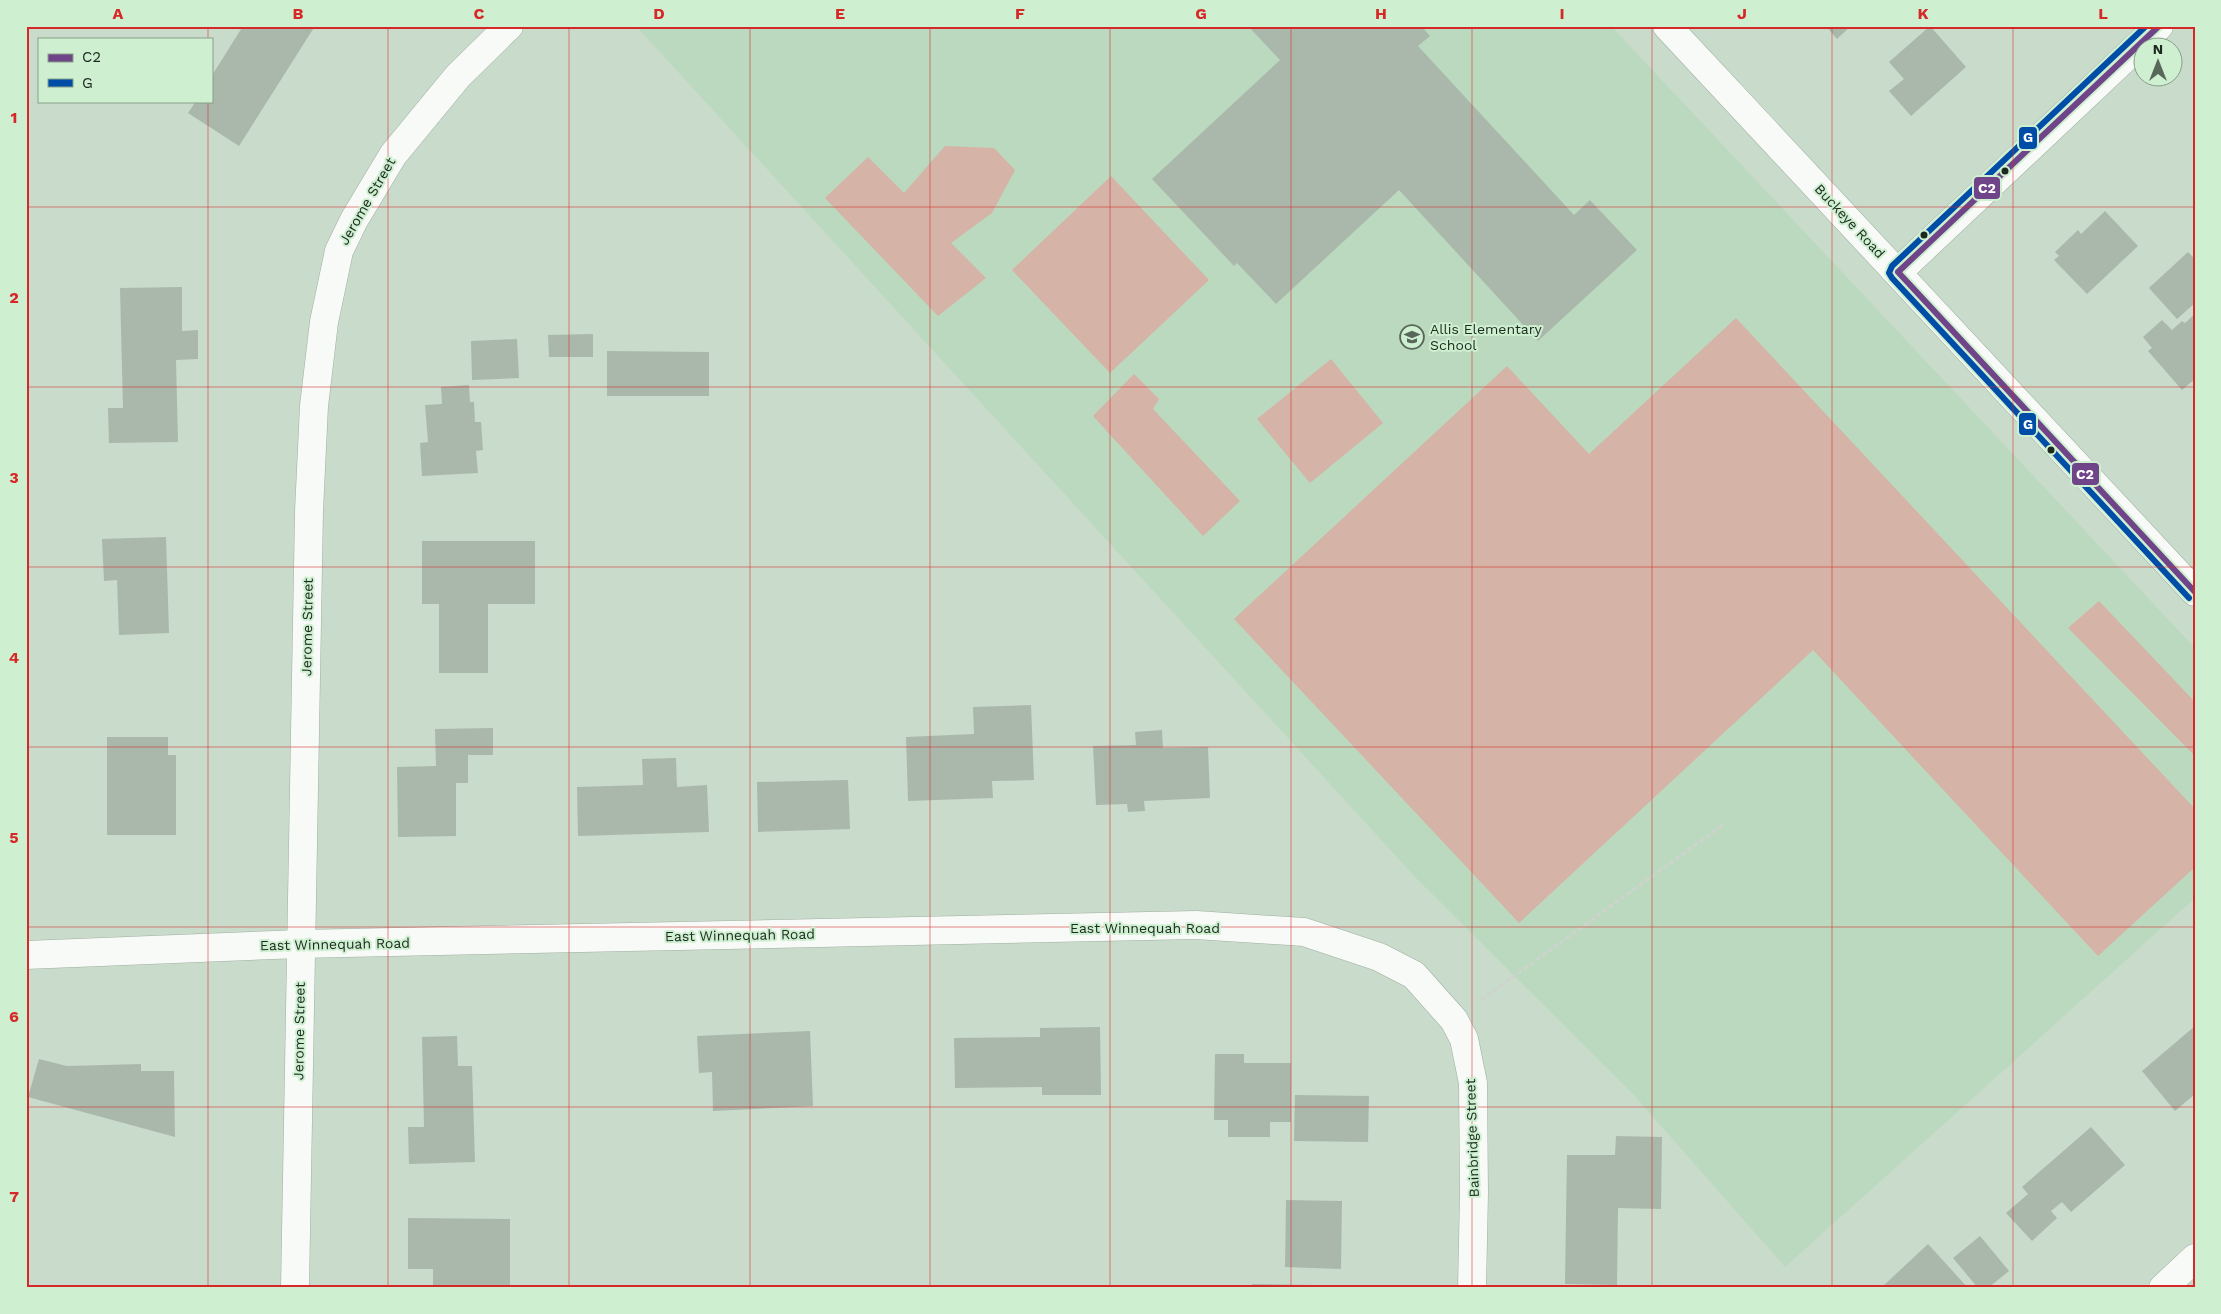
<svg xmlns="http://www.w3.org/2000/svg" width="2221" height="1314" font-family="'Work Sans',sans-serif">
  <style>
    .built { fill: #bbd9be }
    .green { fill: #d5b3a6 }
    .building { fill: #aab8ab }
    .lines { fill: none; stroke-linecap: round; stroke-linejoin: round }
    .minor-casing { stroke: #a0aea1; stroke-width: 29 }
    .path { stroke: #ced3ce; stroke-width: 3; stroke-dasharray: 5 2.5; stroke-linecap: butt }
    .minor { stroke: #f7faf7; stroke-width: 28 }
    .bus-1-casing { stroke: #cef0d1; stroke-width: 10 }
    .bus-2-casing { stroke: #cef0d1; stroke-width: 10 }
    .bus-1 { stroke: #704489; stroke-width: 6 }
    .bus-2 { stroke: #004da8; stroke-width: 6 }
    .grid { fill: none; stroke: #d62828; stroke-width: 1; stroke-opacity: 0.55 }
    .bus-dot { fill: #1c291e; stroke: #cef0d1; stroke-width: 2 }
    .labels { text-anchor: middle; dominant-baseline: central; stroke-width: 4; stroke-linejoin: round; paint-order: stroke }
    .street-label { font-size: 14px; fill: #1c291e; stroke: #cef0d1 }
    .poi-label { font-size: 14px; fill: #1c291e; stroke: #cef0d1; text-anchor: start }
    .line-badge { stroke: #cef0d1; stroke-width: 2 }
    .badge-label { font-size: 14px; text-anchor: middle; font-weight: bold; fill: #fff }
    .neatline { fill: none; stroke: #d62828; stroke-width: 2 }
    .grid-label { font-size: 16px; text-anchor: middle; font-weight: bold; fill: #d62828 }
  </style>
  <rect width="100%" height="100%" fill="#c9dbca"/>
  <polygon class="built" points="636,26 1611,26 2195,648 2195,898 1785,1267 1634,1095 1418,880"/>
  <g class="green">
    <polygon points="945,146 994,148 1015,170 992,213 951,243 986,278 938,316 825,198 868,157 904,193"/>
    <polygon points="1111,176 1209,280 1110,373 1012,270"/>
    <polygon points="1736,318 2195,809 2195,867 2098,956 1813,650 1519,923 1234,619 1507,366 1589,454"/>
    <polygon points="1331,359 1383,423 1310,483 1257,419"/>
    <polygon points="1134,374 1159,399 1153,409 1240,501 1203,536 1093,416"/>
    <polygon points="2099,601 2195,702 2195,756 2068,628"/>
  </g>
  <g class="building">
    <polygon points="243,26 315,26 239,146 188,113 196,101 211,101 211,77"/>
    <polygon points="1248,26 1421,26 1430,36 1418,46 1574,215 1590,200 1637,250 1538,341 1399,190 1276,304 1237,263 1234,266 1152,179 1280,60"/>
    <polygon points="1826,26 1851,26 1837,39"/>
    <polygon points="1930,26 1966,67 1911,116 1889,91 1904,79 1889,62"/>
    <polygon points="2105,211 2138,246 2087,294 2054,260 2059,256 2055,252 2078,230 2081,234"/>
    <polygon points="2188,252 2195,259 2195,303 2177,319 2149,288"/>
    <polygon points="182,287 182,331 198,330 198,359 176,360 178,442 109,443 108,408 123,408 120,288"/>
    <polygon points="2195,314 2195,379 2182,390 2148,351 2152,348 2143,337 2162,320 2172,330 2182,321 2185,323"/>
    <polygon points="593,334 593,357 549,357 548,335"/>
    <polygon points="517,339 519,378 472,380 471,341"/>
    <polygon points="607,351 709,352 709,396 607,396"/>
    <polygon points="469,385 470,402 474,402 475,422 481,422 483,450 476,451 478,473 422,476 420,443 428,442 425,405 442,404 441,387"/>
    <polygon points="166,537 169,633 119,635 117,580 104,581 102,539"/>
    <polygon points="422,541 535,541 535,604 488,604 488,673 439,673 439,604 422,604"/>
    <polygon points="1031,705 1034,780 992,781 993,798 908,801 906,737 974,734 973,707"/>
    <polygon points="493,728 493,755 468,755 468,783 456,783 456,836 398,837 397,767 436,766 435,729"/>
    <polygon points="1162,730 1163,748 1208,747 1210,798 1144,801 1145,811 1128,812 1127,804 1096,805 1093,746 1136,745 1135,732"/>
    <polygon points="107,737 168,737 168,755 176,755 176,835 107,835"/>
    <polygon points="676,758 677,787 707,785 709,832 578,836 577,787 643,785 642,759"/>
    <polygon points="848,780 850,829 758,832 757,782"/>
    <polygon points="2195,1026 2195,1094 2175,1111 2142,1071"/>
    <polygon points="1100,1027 1101,1095 1042,1095 1042,1087 955,1088 954,1038 1040,1037 1040,1028"/>
    <polygon points="810,1031 813,1106 713,1111 712,1072 699,1073 697,1036"/>
    <polygon points="457,1036 458,1066 472,1066 475,1162 409,1164 408,1127 424,1127 422,1037"/>
    <polygon points="1215,1054 1244,1054 1244,1063 1291,1063 1291,1122 1270,1122 1270,1137 1228,1137 1228,1120 1214,1120"/>
    <polygon points="39,1059 67,1066 141,1064 141,1071 174,1071 175,1137 28,1097"/>
    <polygon points="1295,1095 1369,1096 1368,1142 1294,1141"/>
    <polygon points="2091,1127 2125,1165 2071,1212 2062,1202 2051,1211 2057,1218 2032,1241 2006,1213 2028,1194 2022,1187"/>
    <polygon points="1616,1136 1662,1137 1661,1209 1618,1208 1617,1285 1565,1284 1567,1155 1615,1155"/>
    <polygon points="1286,1200 1342,1201 1341,1269 1285,1267"/>
    <polygon points="408,1218 510,1219 510,1288 433,1288 433,1269 408,1269"/>
    <polygon points="1980,1236 2009,1271 1988,1288 1978,1288 1953,1258"/>
    <polygon points="1928,1244 1968,1288 1881,1288"/>
    <polygon points="1252,1284 1312,1285 1311,1288 1252,1288"/>
  </g>
  <g class="lines">
    <g class="minor-casing">
      <g id="minor">
        <polyline points="1667,26 2195,592"/>
        <polyline points="1898,272 2159,26"/>
        <polyline points="26,955 300,944 1196,925 1304,932 1379,957 1414,975 1454,1020 1464,1039 1473,1083 1474,1193 1472,1288"/>
        <polyline points="295,1288 309,511 314,406 324,322 339,251 354,220 393,155 458,76 509,26"/>
        <polyline points="2163,1288 2195,1258"/>
      </g>
    </g>
    <polyline class="path" points="1481,1000 1723,825"/>
    <use href="#minor" class="minor"/>
    <g class="bus-1-casing">
      <polyline id="bus-1" points="2159,26 1898,272 2195,592"/>
    </g>
    <g class="bus-2-casing">
      <polyline id="bus-2" points="2146,26 1892,266 1889,273 1892,278 2189,598"/>
    </g>
    <use href="#bus-1" class="bus-1"/>
    <use href="#bus-2" class="bus-2"/>
  </g>
  <path class="grid" d="M 208,26 L 208,39M 388,26 L 388,1288M 569,26 L 569,1288M 750,26 L 750,1288M 930,26 L 930,1288M 1110,26 L 1110,1288M 1291,26 L 1291,1288M 1472,26 L 1472,1288M 1652,26 L 1652,1288M 1832,26 L 1832,1288M 2013,26 L 2013,1288M 208,101 L 208,1288M 26,207 L 2195,207M 26,387 L 2195,387M 26,567 L 2195,567M 26,747 L 2195,747M 26,927 L 2195,927M 26,1107 L 2195,1107"/>
  <defs>
    <g id="school-ring" transform="scale(1.25)"><circle r="9.5" fill="#cef0d1" stroke="#59675a" stroke-width="1.5"/><path d="M0-5L7-2L0 1L-7-2ZM-4 1L0 2.5L4 1V4Q0 6-4 4Z" fill="#59675a"/></g>
  </defs>
  <g fill-rule="evenodd">
    <use href="#school-ring" x="1412" y="337"/>
  </g>
  <g class="bus-dot">
    <circle cx="2005" cy="171" r="4.5"/>
    <circle cx="1924" cy="235" r="4.5"/>
    <circle cx="2051" cy="450" r="4.5"/>
  </g>
  <g class="labels">
    <g class="street-label">
      <text transform="translate(367 201) rotate(-60)">Jerome Street</text>
      <text transform="translate(1850 221) rotate(47)">Buckeye Road</text>
      <text transform="translate(307 627) rotate(-89)">Jerome Street</text>
      <text x="1145" y="928">East Winnequah Road</text>
      <text transform="translate(740 935) rotate(-1)">East Winnequah Road</text>
      <text transform="translate(335 944) rotate(-1)">East Winnequah Road</text>
      <text transform="translate(299 1031) rotate(-89)">Jerome Street</text>
      <text transform="translate(1472 1138) rotate(-92)">Bainbridge Street</text>
    </g>
    <g class="poi-label">
      <text x="1430" y="329">Allis Elementary<tspan x="1430" dy="16">School</tspan></text>
    </g>
  </g>
  <g class="line-badge">
    <rect x="2018" y="126" width="20" height="24" rx="5" fill="#004da8"/>
    <rect x="1973" y="176" width="28" height="24" rx="5" fill="#704489"/>
    <rect x="2018" y="412" width="19" height="24" rx="5" fill="#004da8"/>
    <rect x="2071" y="462" width="29" height="24" rx="5" fill="#704489"/>
  </g>
  <g class="badge-label">
    <text x="2028" y="142">G</text>
    <text x="1987" y="193">C2</text>
    <text x="2028" y="429">G</text>
    <text x="2085" y="479">C2</text>
  </g>
  <rect width="2221" height="1314" fill="none" stroke="#cef0d1" stroke-width="55"/>
  <rect x="38" y="38" width="175" height="65" fill="#cef0d1" stroke="#87a089"/>
  <rect x="48" y="54" width="25" height="8" fill="#704489" stroke="#87a089"/>
  <text x="82" y="62" font-size="15" fill="#1c291e">C2</text>
  <rect x="48" y="79" width="25" height="8" fill="#004da8" stroke="#87a089"/>
  <text x="82" y="88" font-size="15" fill="#1c291e">G</text>
  <g transform="translate(2158 62)"><circle r="24" fill="#cef0d1" stroke="#87a089"/>
  <path d="M0-4L9 19L0 12L-9 19Z" fill="#59675a"/>
  <text y="-8" font-size="14" font-weight="bold" text-anchor="middle" fill="#1c291e">N</text>
  </g>
  <rect x="28" y="28" width="2166" height="1258" class="neatline"/>
  <g class="grid-label">
    <text x="118" y="19">A</text>
    <text x="298" y="19">B</text>
    <text x="479" y="19">C</text>
    <text x="659" y="19">D</text>
    <text x="840" y="19">E</text>
    <text x="1020" y="19">F</text>
    <text x="1201" y="19">G</text>
    <text x="1381" y="19">H</text>
    <text x="1562" y="19">I</text>
    <text x="1742" y="19">J</text>
    <text x="1923" y="19">K</text>
    <text x="2103" y="19">L</text>
    <text x="14" y="123">1</text>
    <text x="14" y="303">2</text>
    <text x="14" y="483">3</text>
    <text x="14" y="663">4</text>
    <text x="14" y="843">5</text>
    <text x="14" y="1022">6</text>
    <text x="14" y="1202">7</text>
  </g>
</svg>
